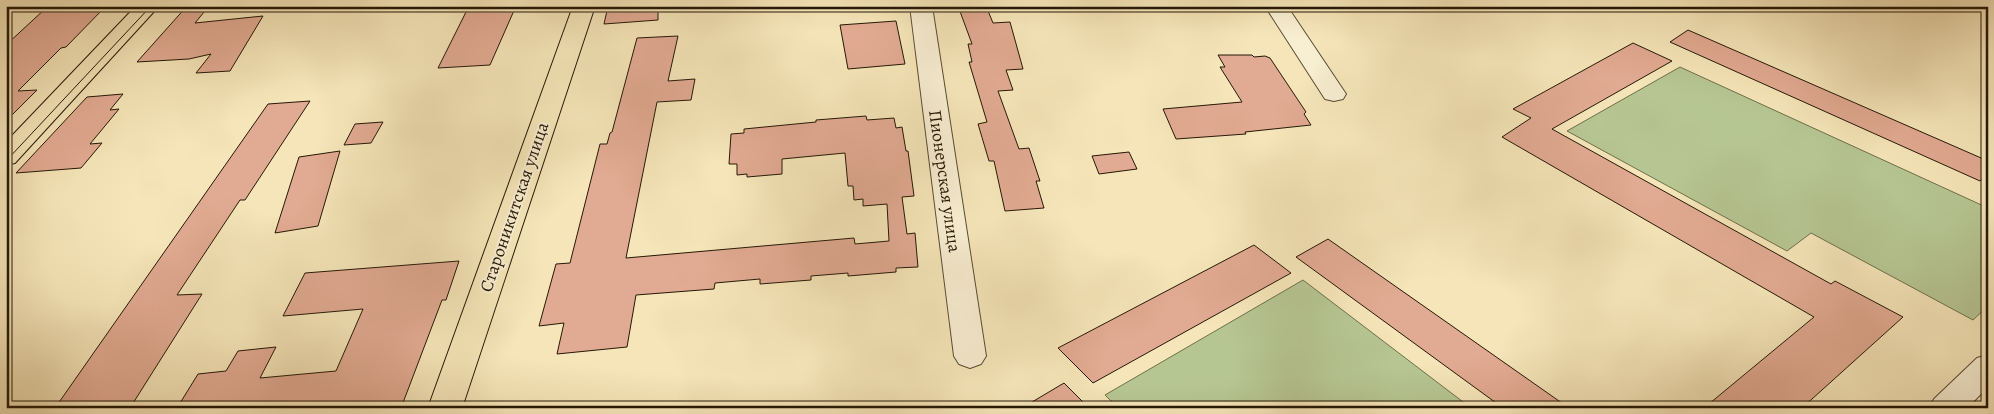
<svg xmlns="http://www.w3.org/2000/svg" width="1994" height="414" font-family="Alegreya,serif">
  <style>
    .green { fill: #b6c693; stroke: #6e6f4c }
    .building { fill: #e1aa92; stroke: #251806 }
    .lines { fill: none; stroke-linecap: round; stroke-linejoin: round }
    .minor-casing { stroke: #594b32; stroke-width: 2 }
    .major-casing { stroke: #251806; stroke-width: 2 }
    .minor { fill: #f8eed1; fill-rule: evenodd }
    .major { fill: #f5e5b8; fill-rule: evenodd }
    .tram { stroke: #251806; stroke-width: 1 }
    .labels { text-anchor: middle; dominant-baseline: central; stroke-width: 4; stroke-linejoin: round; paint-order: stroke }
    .street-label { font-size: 18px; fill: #251806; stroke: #f8eed1 }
  </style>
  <rect width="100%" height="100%" fill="#f5e5b8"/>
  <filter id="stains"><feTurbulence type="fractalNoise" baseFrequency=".004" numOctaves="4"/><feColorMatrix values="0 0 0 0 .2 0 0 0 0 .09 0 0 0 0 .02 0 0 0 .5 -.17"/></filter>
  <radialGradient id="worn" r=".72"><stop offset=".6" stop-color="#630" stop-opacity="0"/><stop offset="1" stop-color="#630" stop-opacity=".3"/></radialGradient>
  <g class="green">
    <polygon points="1680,67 1988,208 1988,306 1973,320 1811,233 1787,251 1567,131"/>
    <polygon points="1303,280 1471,408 1118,408 1105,395"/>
  </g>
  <g class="building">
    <polygon points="71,6 106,6 66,47 61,48 18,91 37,90 6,121 6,45 46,8"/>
    <polygon points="187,6 209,6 195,23 263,16 230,71 196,73 211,54 189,59 137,62"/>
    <polygon points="469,6 516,6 490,65 438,68"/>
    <polygon points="608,6 658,6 658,20 604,24"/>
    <polygon points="958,6 986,6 993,23 1010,22 1023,69 1006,70 1013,90 998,91 1019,149 1029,148 1040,181 1036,181 1044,208 1005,211 994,161 989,161 978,124 987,122 969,62 972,62 968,44 972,44"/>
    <polygon points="896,21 905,64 848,69 840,25"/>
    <polygon points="1688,30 1988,161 1988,174 1980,181 1670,42"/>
    <polygon points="678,36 668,81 695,79 691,100 657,102 626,258 854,238 855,244 889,241 887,204 863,206 863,199 854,200 853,186 848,186 845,153 782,159 782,174 747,177 747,174 737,175 737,164 729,164 731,134 744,133 744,129 816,122 816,120 866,116 867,120 894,118 896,128 902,127 906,151 908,151 914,196 902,197 907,234 915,233 918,267 896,268 896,272 848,276 848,273 811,276 811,280 760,284 760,279 715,283 714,289 636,295 627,347 557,354 564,323 539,326 556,264 570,263 600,144 607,144 610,133 612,132 637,38"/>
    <polygon points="1633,43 1672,61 1552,129 1831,284 1835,281 1903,317 1802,408 1704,408 1814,317 1502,137 1531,118 1513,109"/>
    <polygon points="1218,55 1252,55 1254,57 1265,56 1270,58 1306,112 1304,114 1311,125 1245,132 1246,134 1176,139 1163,109 1242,102 1220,67 1225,67"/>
    <polygon points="123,94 110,110 119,109 90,144 102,143 81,168 16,173 87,97"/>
    <polygon points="310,101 245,200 240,200 177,295 202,294 130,408 55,408 268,104"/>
    <polygon points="383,122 371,143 344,145 355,124"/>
    <polygon points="340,151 318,226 275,233 299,157"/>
    <polygon points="1129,152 1137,169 1099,174 1092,156"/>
    <polygon points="1328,239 1569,408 1503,408 1296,257"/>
    <polygon points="1254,245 1291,273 1093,383 1058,348"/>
    <polygon points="459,261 446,300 442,300 401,408 177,408 198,374 226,371 238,351 276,347 260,378 336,371 363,309 283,316 305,273"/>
    <polygon points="1064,383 1089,408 1022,408"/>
  </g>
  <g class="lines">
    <g class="minor-casing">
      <g id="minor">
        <polygon points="910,6 932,6 986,356 981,364 970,368 959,364 954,356"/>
        <polygon points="1265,6 1287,6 1346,94 1343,99 1334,101 1325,99"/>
        <polygon points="1988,355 1988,387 1967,408 1929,408 1934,399 1977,358"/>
      </g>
    </g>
    <g class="major-casing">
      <g id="major">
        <polygon points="136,6 159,6 15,163 6,165 6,142"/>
        <polygon points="573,6 595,6 462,408 428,408"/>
      </g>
    </g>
    <use href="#minor" class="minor"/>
    <use href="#major" class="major"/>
    <polyline class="tram" points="6,161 151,6"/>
  </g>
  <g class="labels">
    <g class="street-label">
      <text transform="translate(945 181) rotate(82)">Пионерская улица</text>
      <text transform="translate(514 207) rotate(-71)">Староникитская улица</text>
    </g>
  </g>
  <rect width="1994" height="414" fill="none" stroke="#f5e5b8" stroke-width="25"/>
  <rect x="8" y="8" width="1979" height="399" fill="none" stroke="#251806" stroke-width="2.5"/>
  <rect x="12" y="12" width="1969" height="389" fill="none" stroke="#251806"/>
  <rect width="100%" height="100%" filter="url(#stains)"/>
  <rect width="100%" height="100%" fill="url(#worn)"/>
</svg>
